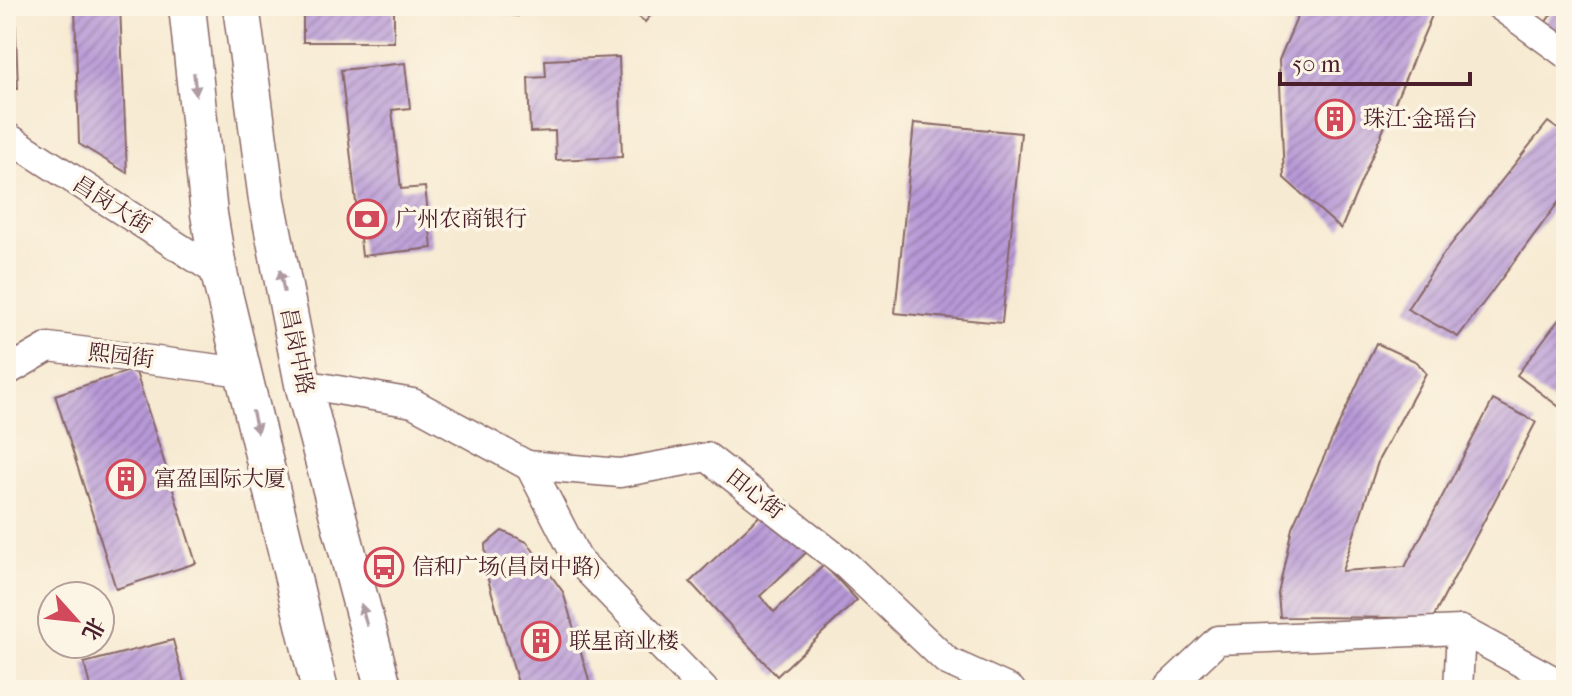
<svg xmlns="http://www.w3.org/2000/svg" width="1572" height="696" font-family="'IM FELL French Canon','Noto Serif SC',serif">
  <style>
    .building { fill: url(#building-hatch) }
    .lines { fill: none; stroke-linecap: round; stroke-linejoin: round }
    .minor-casing { stroke: #876665; stroke-width: 31 }
    .major-casing { stroke: #876665; stroke-width: 39 }
    .minor { stroke: #fff; stroke-width: 28 }
    .major { stroke: #fff; stroke-width: 36 }
    .oneway { fill: #ae9aa0 }
    .labels { text-anchor: middle; dominant-baseline: central; stroke-width: 7; stroke-linejoin: round; paint-order: stroke }
    .poi-label { font-size: 22px; fill: #4a1f2b; stroke: #fcf5e5; text-anchor: start }
    .street-label { font-size: 22px; fill: #4a1f2b; stroke: #fcf5e5 }
  </style>
  <defs>
    <pattern id="building-hatch" width="6" height="6" patternUnits="userSpaceOnUse" patternTransform="scale(2)"><rect width="6" height="6" fill="#b799d7"/><path d="M-1 1l2-2M0 6l6-6M5 7l2-2" fill="none" stroke="#977caf"/></pattern>
  </defs>
  <rect width="100%" height="100%" fill="#fcf5e5"/>
  <filter id="ink" filterUnits="userSpaceOnUse"><feTurbulence type="fractalNoise" baseFrequency=".0125" numOctaves="2"/><feDisplacementMap in="SourceGraphic" scale="16" xChannelSelector="R" yChannelSelector="G"/><feConvolveMatrix kernelMatrix="1 2 1 2 8 2 1 2 1" color-interpolation-filters="sRGB"/></filter>
  <filter id="wash" filterUnits="userSpaceOnUse"><feTurbulence type="fractalNoise" baseFrequency=".006" numOctaves="4" result="noise"/><feDisplacementMap in="SourceGraphic" scale="32" xChannelSelector="R" yChannelSelector="G"/><feGaussianBlur stdDeviation="1.8" result="paint"/><feColorMatrix in="noise" values="0 0 0 0 0 0 0 0 0 0 0 0 0 0 0 0 0 1.4 0 .05"/><feComposite in="paint" operator="in"/></filter>
  <g filter="url(#wash)">
    <rect width="100%" height="100%" fill="#f7ead2"/>
    <g id="blocks">
      <g class="building">
        <polygon points="6,6 15,6 18,89 6,89"/>
        <polygon points="75,6 120,6 127,173 79,144"/>
        <rect x="303" y="6" width="91" height="36"/>
        <polygon points="452,6 519,6 518,16"/>
        <polygon points="626,6 659,6 645,22"/>
        <polygon points="1302,6 1436,6 1341,229 1284,178 1279,60"/>
        <polygon points="1557,6 1566,6 1566,42 1543,26"/>
        <polygon points="619,57 622,157 556,160 555,131 530,132 528,78 546,77 545,60"/>
        <polygon points="405,63 410,108 392,110 401,189 425,187 432,248 362,256 341,70"/>
        <polygon points="1548,122 1566,135 1566,192 1458,337 1407,309 1442,256"/>
        <polygon points="914,123 1021,133 1002,323 895,313"/>
        <polygon points="1566,310 1566,412 1517,375"/>
        <polygon points="1376,343 1417,362 1426,373 1379,459 1342,571 1405,567 1493,400 1536,422 1433,618 1280,617 1278,594 1292,527"/>
        <polygon points="135,369 196,563 116,589 55,395"/>
        <polygon points="770,506 810,549 760,596 774,612 824,565 857,600 777,676 690,582"/>
        <polygon points="502,531 527,542 563,592 592,690 520,690 487,576 485,545"/>
        <polygon points="173,640 186,690 91,690 84,663"/>
      </g>
    </g>
  </g>
  <g filter="url(#ink)">
    <use href="#blocks" fill-opacity="0" stroke="#876665" stroke-width="2"/>
    <g class="lines">
      <g class="minor-casing">
        <g id="minor">
          <polyline points="1500,6 1566,54"/>
          <polyline points="6,136 219,273"/>
          <polyline points="6,372 49,347 243,372"/>
          <polyline points="303,384 413,403 527,465 620,473 707,457 847,566 947,661 1011,690"/>
          <polyline points="529,465 578,560 704,690"/>
          <polyline points="1165,690 1218,640 1461,630 1566,687"/>
          <polyline points="1458,690 1461,630"/>
        </g>
      </g>
      <g class="major-casing">
        <g id="major">
          <polyline points="187,6 209,214 219,273 320,690"/>
          <polyline points="241,6 267,200 303,384 384,690"/>
        </g>
      </g>
      <use href="#minor" class="minor"/>
      <use href="#major" class="major"/>
    </g>
    <defs><path id="oneway-solid" d="M-6-.8H1V-3.2L6.5 0L1 3.2V.8H-6Z" transform="scale(2)"/></defs>
    <g class="oneway">
      <use href="#oneway-solid" transform="translate(195 84) rotate(84)"/>
      <use href="#oneway-solid" transform="translate(282 281) rotate(-101)"/>
      <use href="#oneway-solid" transform="translate(255 422) rotate(77)"/>
      <use href="#oneway-solid" transform="translate(364 615) rotate(-105)"/>
    </g>
  </g>
  <defs>
    <g id="building-ring" transform="scale(2)"><circle r="9.5" fill="#fcf5e5" stroke="#d1495b" stroke-width="1.5"/><path d="M-4-6H4V6H1V3H-1V6H-4ZM-2.5-4.3h1.7v1.8h-1.7ZM.8-4.3h1.7v1.8H.8ZM-2.5-1h1.7V.8h-1.7ZM.8-1h1.7V.8H.8Z" fill="#d1495b"/></g>
    <g id="bank-ring" transform="scale(2)"><circle r="9.5" fill="#fcf5e5" stroke="#d1495b" stroke-width="1.5"/><path d="M-6-4H6V4H-6ZM0-2.3a2.3 2.3 0 1 0 0 4.6a2.3 2.3 0 1 0 0-4.6Z" fill="#d1495b"/></g>
    <g id="bus-ring" transform="scale(2)"><circle r="9.5" fill="#fcf5e5" stroke="#d1495b" stroke-width="1.5"/><path d="M-5-6H5V4H4V6H2V4H-2V6H-4V4H-5ZM-3.5-4V0h7V-4ZM-3.5 1.2v1.5H-2V1.2ZM2 1.2v1.5H3.5V1.2Z" fill="#d1495b"/></g>
  </defs>
  <g fill-rule="evenodd">
    <use href="#building-ring" x="1335" y="119"/>
    <use href="#bank-ring" x="367" y="219"/>
    <use href="#building-ring" x="126" y="479"/>
    <use href="#bus-ring" x="384" y="567"/>
    <use href="#building-ring" x="541" y="641"/>
  </g>
  <g class="labels">
    <g class="poi-label">
      <text x="1363" y="119">珠江·金瑶台</text>
      <text x="395" y="219">广州农商银行</text>
      <text x="154" y="479">富盈国际大厦</text>
      <text x="412" y="567">信和广场(昌岗中路)</text>
      <text x="569" y="641">联星商业楼</text>
    </g>
    <g class="street-label">
      <text transform="translate(112 205) rotate(32)">昌岗大街</text>
      <text transform="translate(297 351) rotate(78)">昌岗中路</text>
      <text transform="translate(121 356) rotate(7)">熙园街</text>
      <text transform="translate(755 494) rotate(38)">田心街</text>
    </g>
  </g>
  <rect width="1572" height="696" fill="none" stroke="#fcf5e5" stroke-width="32"/>
  <g transform="translate(76 620) rotate(117)"><circle r="38" fill="#fcf5e5" stroke="#b59f9b" stroke-width="2"/>
  <path d="M0-6L14 30L0 20L-14 30Z" fill="#d1495b"/>
  <text y="-12" font-size="22" font-weight="bold" text-anchor="middle" fill="#4a1f2b">北</text>
  </g>
  <path d="M1280 72v12h190v-12" fill="none" stroke="#4a1f2b" stroke-width="4"/>
  <text x="1292" y="72" font-size="24" fill="#4a1f2b" stroke="#fcf5e5" stroke-width="6" paint-order="stroke">50 m</text>
</svg>
